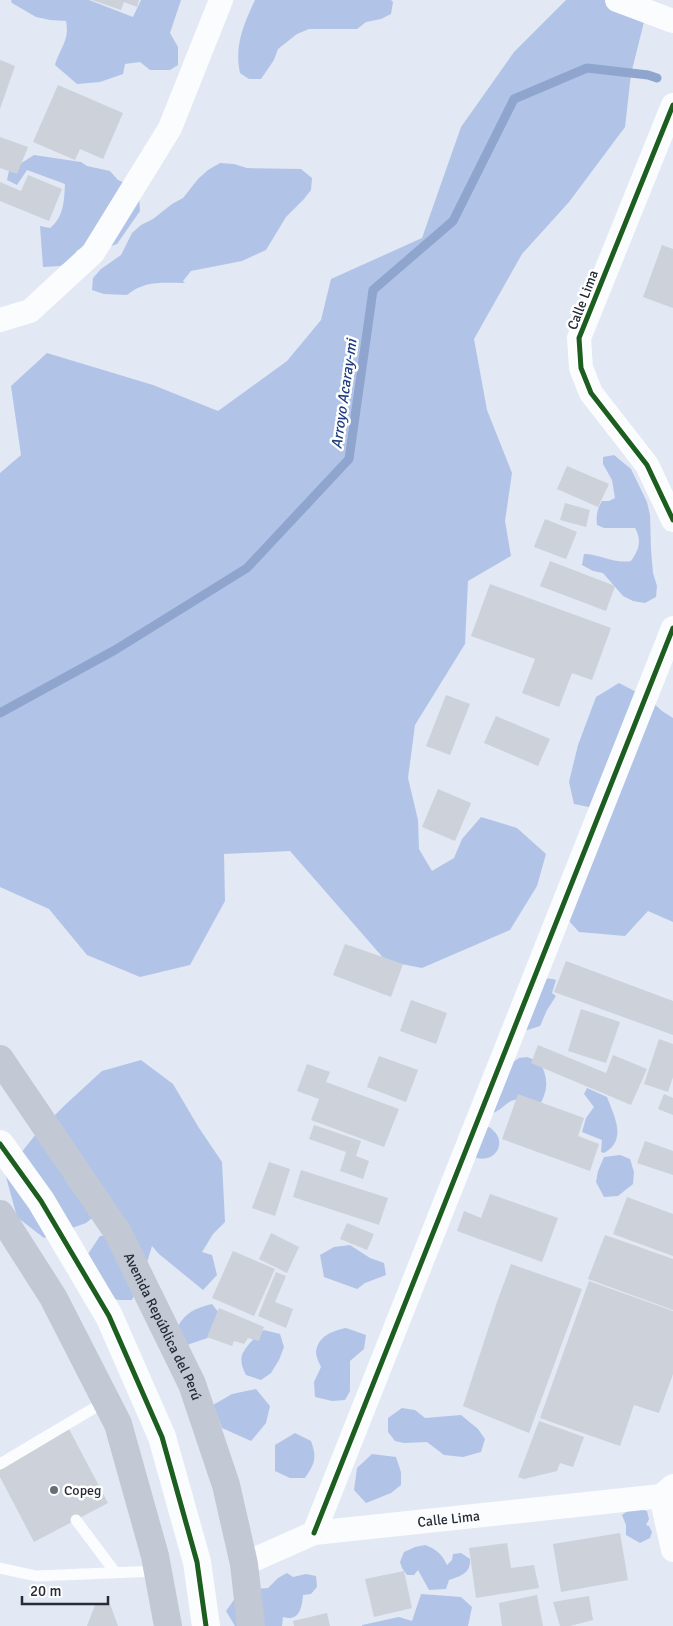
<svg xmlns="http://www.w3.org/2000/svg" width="673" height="1626" font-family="Signika,sans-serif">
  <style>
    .forest { fill: #b1c4e8 }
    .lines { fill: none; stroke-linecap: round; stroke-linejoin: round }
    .stream { stroke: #8fa5ce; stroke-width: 9 }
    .building { fill: #ccd1da }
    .lane { stroke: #fbfcfd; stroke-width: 11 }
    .street { stroke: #fbfcfd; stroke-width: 24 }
    .secondary { stroke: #fbfcfd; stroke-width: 28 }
    .highway { stroke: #c2c9d5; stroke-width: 28 }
    .cycleway-casing { stroke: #fff; stroke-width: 8 }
    .cycleway { stroke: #1b5e20; stroke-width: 5 }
    .poi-dot { fill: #686e77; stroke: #fff; stroke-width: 2 }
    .labels { text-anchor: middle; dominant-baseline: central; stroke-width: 5; stroke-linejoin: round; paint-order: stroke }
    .street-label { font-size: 14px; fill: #272c34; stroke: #fff }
    .poi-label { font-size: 14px; fill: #272c34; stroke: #fff; text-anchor: start }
    .water-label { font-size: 15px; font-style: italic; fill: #1d3c7e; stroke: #fff }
  </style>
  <rect width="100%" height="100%" fill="#e2e8f4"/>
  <g class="forest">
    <path d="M 11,0 L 89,0 L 133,17 L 141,0 L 181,0 L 170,33 L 178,47 L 178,65 L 170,70 L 150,70 L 140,62 L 125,64 L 123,74 L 100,82 L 77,84 L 55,65 C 60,48 70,40 66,21 L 50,20 L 36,17 L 12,3 Z"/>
    <path d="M 255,0 L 391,0 L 393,2 L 391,14 L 381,19 L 366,22 L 357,29 L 309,29 L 297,34 L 278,49 L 274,60 L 261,79 L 249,79 L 240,73 C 234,45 244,24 255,0 Z"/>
    <polygon points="566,0 630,0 645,18 631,74 625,127 569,202 522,254 474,339 487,410 512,473 505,521 511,556 468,581 465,644 415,725 408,778 418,820 419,849 432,871 454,858 462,839 481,817 517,828 546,854 537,886 510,930 422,968 386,961 290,851 224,854 225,901 190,965 140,977 87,955 49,909 0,887 0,473 21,455 11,386 47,353 153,385 218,411 287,361 321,320 331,279 422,238 461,127 514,52"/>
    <path d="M 34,155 L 81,162 L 87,166 L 110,171 L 118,180 L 130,185 L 139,195 L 140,211 L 117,244 L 103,249 L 77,250 L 75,257 L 60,266 L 43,267 L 40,226 L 50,228 C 64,217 64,201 65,184 L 27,170 L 17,185 L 7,180 L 9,171 Z"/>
    <path d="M 220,163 L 234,164 L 247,168 L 301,169 L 312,178 L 311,190 L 304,199 L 286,217 L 266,250 L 242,261 L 191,271 L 183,281 L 185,283 C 163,283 145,280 127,295 L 104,294 L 92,290 L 93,278 L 101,269 L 121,255 L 132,233 L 141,225 L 153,219 L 172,204 L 183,198 L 198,179 L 208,170 Z"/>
    <path d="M 614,455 L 631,469 L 647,502 L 650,515 L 651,550 L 653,573 L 657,586 L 656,597 L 645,603 L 633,601 L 623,596 L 603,573 L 593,571 L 582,565 L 584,554 C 600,554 614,564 631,561 C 639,550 642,540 635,528 L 604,528 L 597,525 C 596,516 597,509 602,501 L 609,501 L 615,498 L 612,480 L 603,464 L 603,457 Z"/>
    <polygon points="619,683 648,698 662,711 673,718 673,922 648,911 625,936 579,932 559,910 609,811 574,804 569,782 578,745 596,697"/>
    <polygon points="530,977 553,979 556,980 552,993 556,996 547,1010 540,1026 524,1031"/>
    <path d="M 527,1057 L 540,1062 C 548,1078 549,1089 539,1106 C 531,1103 519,1097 511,1101 C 504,1105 500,1111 491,1114 L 506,1067 L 519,1058 Z"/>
    <polygon points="141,1060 173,1084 199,1128 222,1162 225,1222 213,1234 202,1252 212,1255 217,1275 203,1290 159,1254 152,1246 144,1272 132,1300 119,1300 92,1295 86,1257 100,1236 114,1235 97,1214 86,1223 44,1238 17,1217 5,1173 36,1134 65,1105 102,1071"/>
    <path d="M 587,1088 L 607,1097 C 614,1116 628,1140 604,1153 L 601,1152 L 602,1140 L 582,1132 L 586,1118 L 594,1107 L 584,1094 Z"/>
    <path d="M 489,1127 C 511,1141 494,1167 472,1156 L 477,1131 Z"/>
    <polygon points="620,1155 630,1159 634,1172 633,1184 618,1196 604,1197 596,1182 598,1171 604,1157"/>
    <polygon points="350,1245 370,1258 384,1263 386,1275 365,1283 357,1289 324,1277 320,1255 334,1247"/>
    <path d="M 212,1304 L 219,1313 L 216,1335 L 184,1346 L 178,1326 C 186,1312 196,1308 212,1304 Z"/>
    <path d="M 346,1328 L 366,1335 L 364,1349 L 350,1361 L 350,1391 L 345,1400 L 332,1401 L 315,1397 L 314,1382 L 321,1367 C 319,1363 316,1356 316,1352 C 318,1336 332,1331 346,1328 Z"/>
    <path d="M 264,1330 L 280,1334 L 284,1347 L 279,1360 L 271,1373 L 261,1380 L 246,1375 C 243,1369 240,1362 242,1355 C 245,1347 257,1335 264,1330 Z"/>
    <polygon points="256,1389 270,1406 266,1423 251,1441 222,1428 213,1405 232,1394"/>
    <polygon points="402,1408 415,1410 425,1418 461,1415 478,1429 485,1439 481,1452 463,1457 444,1455 427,1442 404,1443 395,1441 388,1432 388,1418"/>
    <path d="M 295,1433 L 311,1441 C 317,1458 315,1463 305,1478 L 290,1478 L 275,1471 L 275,1445 Z"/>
    <polygon points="372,1454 396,1457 401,1472 401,1485 391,1493 366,1503 354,1490 357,1468"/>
    <polygon points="637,1508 647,1511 649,1519 646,1525 649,1526 652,1532 650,1538 640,1543 626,1535 626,1525 622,1515 629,1510"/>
    <path d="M 425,1545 C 436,1549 442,1554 447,1565 L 452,1560 L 453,1554 L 461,1553 L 470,1559 C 471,1573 461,1576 449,1580 L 446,1589 L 429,1590 L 418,1570 L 414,1575 L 407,1575 L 402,1568 L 400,1562 L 404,1552 L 415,1547 Z"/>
    <path d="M 287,1573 L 293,1577 L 306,1574 L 316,1576 L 317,1587 L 311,1594 L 303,1595 C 302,1608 299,1622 283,1617 L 282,1626 L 235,1626 L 226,1611 L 236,1597 L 256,1589 L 268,1588 L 278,1578 Z"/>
    <polygon points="421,1594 461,1597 472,1607 468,1626 362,1626 362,1625 399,1617 412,1621"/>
  </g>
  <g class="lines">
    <polyline class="stream" points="0,713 115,650 247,568 349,459 373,290 453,221 514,99 587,68 648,75 657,78"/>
  </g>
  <g class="building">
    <polygon points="92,0 139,0 137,7 124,2 121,10"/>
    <polygon points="0,60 15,66 0,109"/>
    <polygon points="58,85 123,113 103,159 80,149 75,160 33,142"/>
    <polygon points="0,137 28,147 17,174 0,168"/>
    <polygon points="28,175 62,189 49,221 0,201 0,182 21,191"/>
    <polygon points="662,245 673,249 673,308 643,297"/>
    <polygon points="567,466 609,484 598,507 557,489"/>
    <polygon points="565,503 590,510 586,527 560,520"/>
    <polygon points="545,519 577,532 566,559 534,547"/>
    <polygon points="550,561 615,586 606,611 540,586"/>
    <polygon points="490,584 611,628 592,680 572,673 559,707 522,693 535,659 471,636"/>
    <polygon points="446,695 470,704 450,755 426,746"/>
    <polygon points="496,716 550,739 538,766 484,743"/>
    <polygon points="438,789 471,803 455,841 422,827"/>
    <polygon points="345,944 403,964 391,997 333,975"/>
    <polygon points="566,961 673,1001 673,1035 554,992"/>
    <polygon points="411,1000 447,1013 436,1044 400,1031"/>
    <polygon points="581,1009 620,1022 606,1063 568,1051"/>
    <polygon points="659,1039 673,1044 673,1077 668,1092 644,1084"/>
    <polygon points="538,1045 606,1073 613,1055 647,1069 631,1105 531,1063"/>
    <polygon points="379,1056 418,1070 406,1102 367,1087"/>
    <polygon points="307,1064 330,1072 326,1082 399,1109 384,1147 311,1120 319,1099 297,1091"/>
    <polygon points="518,1094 584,1118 578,1136 599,1144 590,1171 502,1139"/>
    <polygon points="664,1094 673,1098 673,1115 658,1109"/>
    <polygon points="314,1125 361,1141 356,1156 369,1161 363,1179 340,1171 346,1152 309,1139"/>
    <polygon points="645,1141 673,1151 673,1175 637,1163"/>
    <polygon points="269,1162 290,1169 275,1216 252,1208"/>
    <polygon points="301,1170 388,1198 379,1225 293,1197"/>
    <polygon points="490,1194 558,1218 542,1262 457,1231 464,1211 481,1218"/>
    <polygon points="627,1197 673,1214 673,1256 613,1234"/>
    <polygon points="347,1223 374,1234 367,1250 340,1239"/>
    <polygon points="271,1233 299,1247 287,1273 259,1259"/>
    <polygon points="605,1235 673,1259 673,1310 588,1279"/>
    <polygon points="233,1251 275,1269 254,1316 212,1298"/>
    <polygon points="511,1264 582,1289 529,1433 463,1406 497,1302"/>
    <polygon points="276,1272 286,1276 275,1302 293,1309 286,1328 258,1316"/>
    <polygon points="589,1281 673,1311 673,1374 659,1413 634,1405 620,1446 540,1418"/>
    <polygon points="219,1308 264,1327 259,1341 248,1338 244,1344 234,1341 232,1346 207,1337"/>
    <polygon points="539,1421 584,1437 573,1467 560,1463 557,1471 524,1479 518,1477"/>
    <polygon points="69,1429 108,1503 34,1542 0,1477 0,1466"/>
    <polygon points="620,1533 628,1580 561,1592 553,1544"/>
    <polygon points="507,1543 511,1568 534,1565 539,1588 476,1598 469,1548"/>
    <polygon points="404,1571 412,1608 374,1617 365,1579"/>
    <polygon points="537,1595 543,1626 502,1626 499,1603"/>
    <polygon points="589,1596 593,1620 570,1626 560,1626 553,1602"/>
    <polygon points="110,1604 118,1626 87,1626 95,1605"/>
    <polygon points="327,1613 330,1626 294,1626 293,1621"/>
  </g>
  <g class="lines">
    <g class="lane">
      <polyline points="0,1464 106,1401"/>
      <polyline points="76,1520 115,1572"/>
      <polyline points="0,1568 36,1576 157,1571"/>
    </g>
    <g class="street">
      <polyline points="617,0 673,21"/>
      <polyline points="673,105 579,338 581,368 591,393 647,465 673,520"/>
      <polyline points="0,320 30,311 93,253 170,128 221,0"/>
      <polyline points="661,1496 673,1550"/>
      <polyline points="314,1533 673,628"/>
      <path id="s1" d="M 244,1564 L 314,1533 L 661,1496 L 673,1486"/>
    </g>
    <polyline class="secondary" points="0,1144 41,1201 109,1316 162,1437 197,1562 206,1626"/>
    <g class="highway">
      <path id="s2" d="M 0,1059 L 118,1233 L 192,1384 L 226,1485 L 244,1564 L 251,1626"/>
      <polyline points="0,1214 53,1297 118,1424 155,1556 168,1626"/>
    </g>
    <g class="cycleway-casing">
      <g id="cycleway">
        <polyline points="673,105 579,338 581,368 591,393 647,465 673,520"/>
        <polyline points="0,1144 41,1201 109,1316 162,1437 197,1562 206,1626"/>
        <polyline points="314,1533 673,628"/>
      </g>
    </g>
    <use href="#cycleway" class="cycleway"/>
  </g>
  <circle class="poi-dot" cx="54" cy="1490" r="5"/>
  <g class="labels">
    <g class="street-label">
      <text transform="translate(583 300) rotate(-69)">Calle Lima</text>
      <text stroke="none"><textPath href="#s2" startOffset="314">Avenida República del Perú</textPath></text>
      <text stroke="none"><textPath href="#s1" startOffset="212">Calle Lima</textPath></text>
    </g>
    <g class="poi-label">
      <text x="64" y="1490">Copeg</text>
    </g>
    <g class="water-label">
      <text transform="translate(344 394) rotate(-82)">Arroyo Acaray-mi</text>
    </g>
  </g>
  <path d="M22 1596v8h86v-8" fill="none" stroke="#272c34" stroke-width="2.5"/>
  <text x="30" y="1596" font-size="15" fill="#272c34" stroke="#ffffff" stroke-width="4" paint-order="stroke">20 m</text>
</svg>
